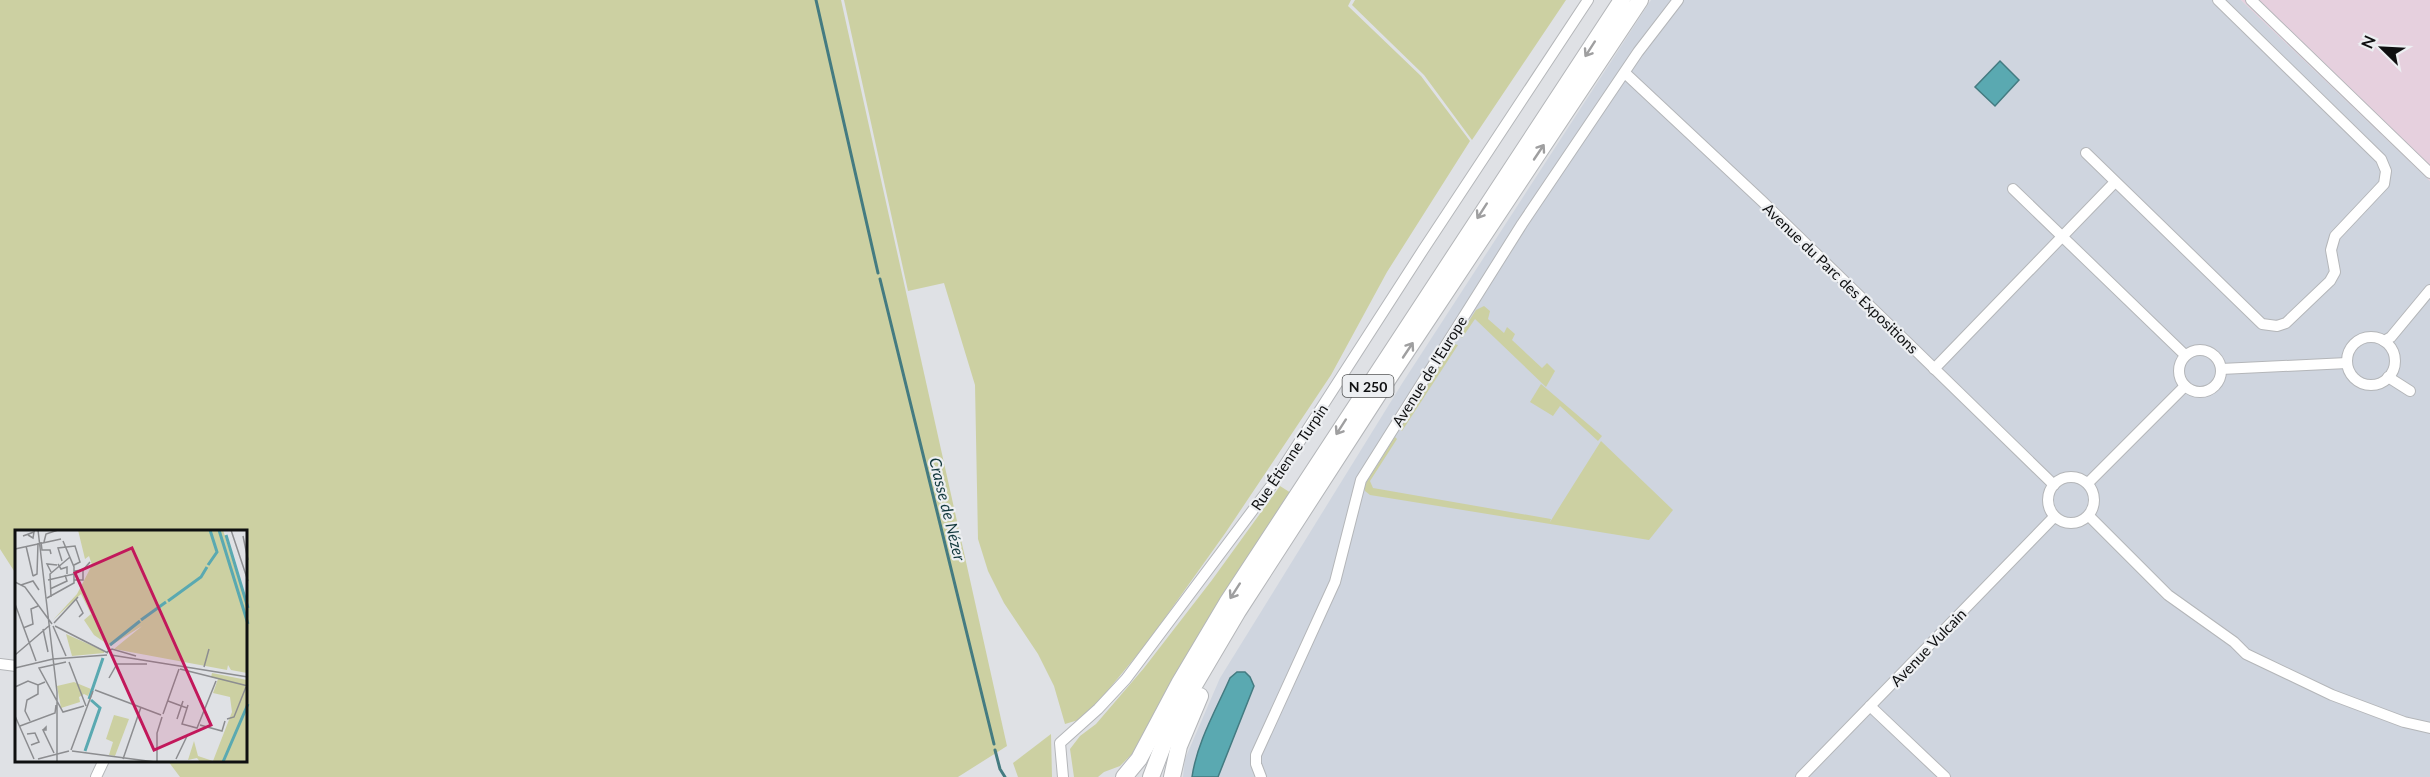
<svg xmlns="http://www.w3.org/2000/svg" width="2430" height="777" font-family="Lato,sans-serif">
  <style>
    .built { fill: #cfd5df }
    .medical { fill: #e6d0de }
    .green { fill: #ccd0a2 }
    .water { fill: #5aa9b1; stroke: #447b81; stroke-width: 1.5 }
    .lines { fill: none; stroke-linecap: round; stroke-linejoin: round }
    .stream { stroke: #447b81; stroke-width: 3 }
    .minor-casing { stroke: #b4b6b9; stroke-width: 12 }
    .highway-casing { stroke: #b4b6b9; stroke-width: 18 }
    .minor { stroke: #fff; stroke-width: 10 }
    .highway { stroke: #fff; stroke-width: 16 }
    .oneway { stroke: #9f9fa0 }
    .labels { text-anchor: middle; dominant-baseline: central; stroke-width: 4.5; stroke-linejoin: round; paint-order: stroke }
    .shield { fill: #edeff2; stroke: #525354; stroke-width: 1.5 }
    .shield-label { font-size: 14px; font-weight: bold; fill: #0f1011 }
    .street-label { font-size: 15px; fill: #0f1011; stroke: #edeff2 }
    .water-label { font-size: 16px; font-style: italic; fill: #12383c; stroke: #edeff2 }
    .inset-river { fill: none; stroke: #5aa9b1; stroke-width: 3 }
    .inset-road { fill: none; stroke: #8c8d90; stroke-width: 1.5 }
    .view { fill: #c2185b; fill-opacity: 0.15; stroke: #c2185b; stroke-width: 3 }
    .inset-edge { fill: none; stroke: #0f1011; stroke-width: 3 }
  </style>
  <rect width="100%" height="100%" fill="#dfe1e5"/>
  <polygon class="built" points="1651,0 2241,0 2430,181 2430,777 1183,777 1185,759 1220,678 1403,382"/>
  <polygon class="medical" points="2241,0 2430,0 2430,181"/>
  <g class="green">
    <polygon points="0,0 841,0 1007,746 958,777 180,777 168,761 246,760 246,531 16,531 16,574 0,549"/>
    <polygon points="844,0 1351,0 1348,6 1421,76 1470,141 1387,272 1331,375 1226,532 1147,643 1085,718 1065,724 1054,686 1038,654 1004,603 988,571 978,539 975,385 944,283 908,291"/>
    <polygon points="1355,0 1566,0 1472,140 1424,75 1352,5"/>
    <polygon points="1484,306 1490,311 1488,319 1504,333 1507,327 1515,334 1512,340 1542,368 1547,363 1555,371 1546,387 1475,319 1462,338 1460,335 1476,310"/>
    <polygon points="1454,344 1458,345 1402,431 1399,428"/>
    <polygon points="1541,384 1602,436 1598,441 1560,406 1553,416 1530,402"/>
    <polygon points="1395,437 1397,439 1370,481 1373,488 1551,519 1550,522 1601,441 1673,510 1649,540 1370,495 1365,491 1364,486"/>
    <polygon points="1280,486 1291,493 1139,747 1120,766 1104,772 1098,777 1074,777 1070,749 1080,736 1096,724 1144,668 1212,580"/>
    <polygon points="1051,734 1052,777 1018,777 1013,763"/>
  </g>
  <g class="water">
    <polygon points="2000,61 2019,80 1995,106 1975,87"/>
    <path d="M 1237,672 L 1245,672 L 1250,677 L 1254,686 L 1218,777 L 1192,777 C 1197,742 1216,710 1230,678 Z"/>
  </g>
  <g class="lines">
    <g class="stream">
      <polyline points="816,0 878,273"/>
      <polyline points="880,279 994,744"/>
      <polyline points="995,750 1000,769 1005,777"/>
    </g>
    <g class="minor-casing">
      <g id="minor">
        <polyline points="2251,0 2430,173"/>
        <polyline points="1625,73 1763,202 2054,485"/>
        <polyline points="2086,153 2262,324 2277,326 2286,323 2330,281 2335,272 2331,250 2335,236 2384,184 2386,171 2381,159 2218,0"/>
        <polyline points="2013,189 2185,355"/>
        <circle cx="2371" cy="361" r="24"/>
        <polyline points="2384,341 2391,337 2430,290"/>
        <circle cx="2200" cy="371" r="21"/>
        <polyline points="1934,369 2115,182"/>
        <polyline points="2221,369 2347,363"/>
        <polyline points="2388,377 2410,391"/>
        <circle cx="2071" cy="500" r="23"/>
        <polyline points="2088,483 2185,386"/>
        <polyline points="2089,516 2168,595 2234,642 2246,654 2332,695 2404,722 2430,728"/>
        <polyline points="0,664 16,666"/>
        <polyline points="1870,706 1945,777"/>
        <polyline points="96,777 104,760"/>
        <polyline points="1063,777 1060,743 1098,709 1126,679 1271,486 1423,250 1588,0"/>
        <polyline points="1261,777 1256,764 1256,755 1335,582 1361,480 1522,224 1638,52 1678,0"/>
        <polyline points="1801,777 2054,517"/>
      </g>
    </g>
    <g class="highway-casing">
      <g id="highway">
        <polyline points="1124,777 1139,759 1180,682 1227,603 1622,0"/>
        <polyline points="1151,777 1164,743 1192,689 1238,611 1390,376 1640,0"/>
        <polyline points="1172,777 1179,746 1200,696"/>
      </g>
    </g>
    <use href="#minor" class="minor"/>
    <use href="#highway" class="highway"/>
  </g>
  <defs><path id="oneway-shaft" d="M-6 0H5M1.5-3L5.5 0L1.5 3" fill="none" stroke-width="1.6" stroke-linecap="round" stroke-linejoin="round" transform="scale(1.5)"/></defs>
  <g class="oneway">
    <use href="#oneway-shaft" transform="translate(1590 49) rotate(123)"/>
    <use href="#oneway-shaft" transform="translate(1539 152) rotate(-56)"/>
    <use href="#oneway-shaft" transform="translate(1482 211) rotate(123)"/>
    <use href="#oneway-shaft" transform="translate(1408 350) rotate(-56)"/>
    <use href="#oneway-shaft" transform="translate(1341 427) rotate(123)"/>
    <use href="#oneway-shaft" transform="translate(1235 591) rotate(123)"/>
  </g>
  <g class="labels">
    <rect class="shield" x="1342.5" y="375" width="51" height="22" rx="4.5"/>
    <g class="shield-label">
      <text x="1368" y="386">N 250</text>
    </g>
    <g class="street-label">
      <text transform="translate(1841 278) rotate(44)">Avenue du Parc des Expositions</text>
      <text transform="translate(1429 371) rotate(-58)">Avenue de l'Europe</text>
      <text transform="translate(1289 457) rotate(-56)">Rue Étienne Turpin</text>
      <text transform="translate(1928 647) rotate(-46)">Avenue Vulcain</text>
    </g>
    <g class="water-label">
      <text transform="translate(948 509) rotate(76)">Crasse de Nézer</text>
    </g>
  </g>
  <g transform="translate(15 530)">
    <rect width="232" height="232" fill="#dfe1e5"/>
    <path d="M 63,0 L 208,0 L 232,77 L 232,143 L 216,140 L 213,135 L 212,140 L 99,119 L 127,96 L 95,116 L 79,105 L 69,90 L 76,84 L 66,64 L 38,90 L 62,64 L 77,35 L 74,26 L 70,29 ZM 51,104 L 89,121 L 89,123 L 57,126 ZM 197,143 L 232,150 L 232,232 L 185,232 L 182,228 L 173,230 L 179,211 L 183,226 L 198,231 L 217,182 L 215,167 L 198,163 L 203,149 L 196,147 ZM 59,152 L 76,159 L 73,166 L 69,164 L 64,167 L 65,172 L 46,178 L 42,156 ZM 99,185 L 114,189 L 100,226 L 94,225 L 98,212 L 91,209 Z" fill="#ccd0a2"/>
    <path class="inset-river" d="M 204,0 L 233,94M 211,5 L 233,78M 193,35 L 202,22 L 195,0M 153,71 L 186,47 L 192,37M 126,90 L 151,72M 95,115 L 125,91M 74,169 L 88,128M 70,221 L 85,178 L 76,170M 208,232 L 233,174"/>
    <path class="inset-road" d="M 23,0 L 42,162 L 42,232M 216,0 L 233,51M 8,6 L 19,2 L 18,8 L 13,5M 228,6 L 233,30M 26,12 L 27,20 L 35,20 L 36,24M 29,12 L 31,4 L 43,0M 11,16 L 18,46M 0,19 L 46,9M 47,31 L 43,18 L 60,16 L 65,32 L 59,35M 43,34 L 46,39 L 52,37 L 52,44M 59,41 L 68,40 L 75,32M 36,42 L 32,34 L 42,35M 18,46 L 22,44 L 23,13M 33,50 L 59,44M 59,50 L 68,50 L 68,40M 0,52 L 10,57 L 37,94M 6,55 L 18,51 L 24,60M 35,59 L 52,51 L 50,45M 36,67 L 35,44 L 55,27M 32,68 L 59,53 L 59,37 L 48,11M 61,69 L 68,83 L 64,87M 0,74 L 21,131M 39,93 L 63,67M 38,96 L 51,126M 40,96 L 93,123M 8,98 L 18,94 L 16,79 L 23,76M 28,99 L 33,122M 92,122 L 97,119 L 121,126M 0,125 L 35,95M 96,125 L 233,147M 51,132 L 24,138 L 48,182 L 69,176M 54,132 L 71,176M 189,137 L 194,119M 0,138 L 38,129 L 92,125M 165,139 L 233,156M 94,148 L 102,134 L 132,134M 0,157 L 13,151 L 23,155 L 30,152M 80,160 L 146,185M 153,171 L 172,178M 173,175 L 167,194 L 182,198 L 201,151M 148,184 L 164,139M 0,186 L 19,229M 162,189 L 168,171M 212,189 L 219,187 L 231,157M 15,191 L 10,181 L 12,170 L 23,164 L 23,155M 185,195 L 207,201 L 210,191M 5,196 L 40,183 L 41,175M 28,200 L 31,197 L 31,200 L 28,200 L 39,223M 12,204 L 20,203 L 24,212 L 16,215M 56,220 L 78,161M 57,221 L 140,232M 23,229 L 54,221M 108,229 L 126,177M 161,229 L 173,204M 142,231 L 142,203 L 147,187"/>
    <path class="view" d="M 117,18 L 196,195 L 139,220 L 60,43 Z"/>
    <rect width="232" height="232" class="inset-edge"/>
  </g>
  <g transform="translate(2382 48) rotate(294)" stroke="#edeff2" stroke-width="4.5" paint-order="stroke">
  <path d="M0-4.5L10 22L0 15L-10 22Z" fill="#0f1011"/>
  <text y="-9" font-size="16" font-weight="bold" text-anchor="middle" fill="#0f1011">N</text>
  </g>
</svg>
